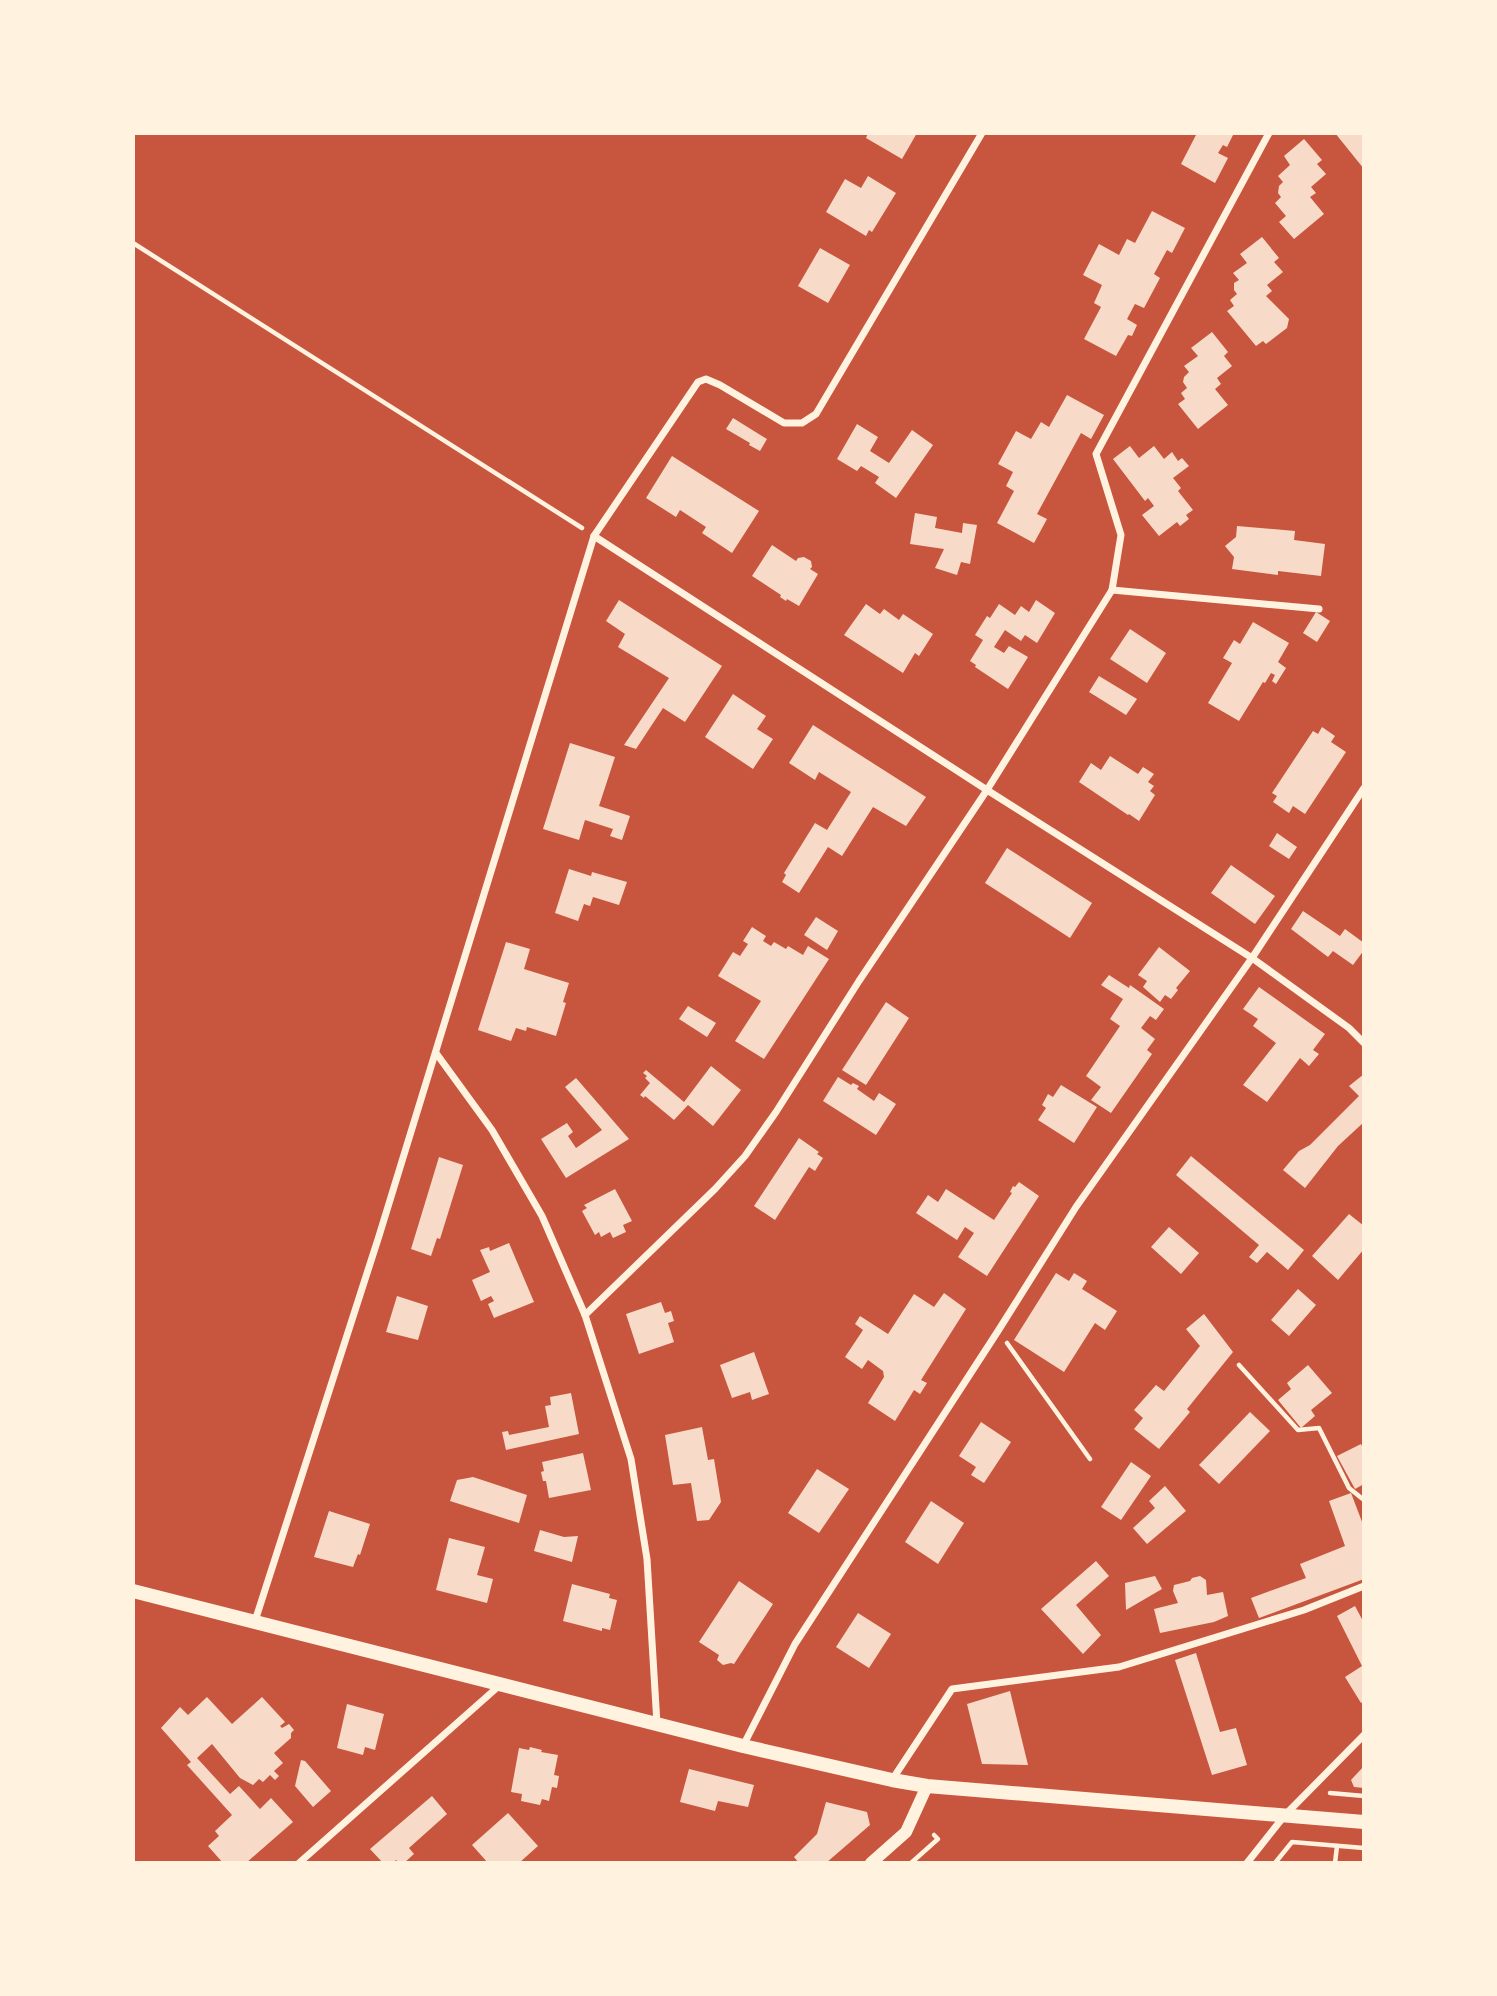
<svg xmlns="http://www.w3.org/2000/svg" width="1497" height="1996" font-family="'Work Sans',sans-serif">
  <style>
    .building { fill: #f7dbc8 }
    .lines { fill: none; stroke-linecap: round; stroke-linejoin: round }
    .path { stroke: #fff3e0; stroke-width: 4.5 }
    .minor { stroke: #fff3e0; stroke-width: 7 }
    .tertiary { stroke: #fff3e0; stroke-width: 12 }
    .secondary { stroke: #fff3e0; stroke-width: 14 }
  </style>
  <rect width="100%" height="100%" fill="#c8553d"/>
  <g class="building">
    <polygon points="868,133 917,133 902,159 866,138"/>
    <polygon points="1197,133 1234,133 1227,147 1223,145 1218,153 1228,158 1215,183 1181,164"/>
    <polygon points="1335,133 1364,133 1364,169"/>
    <polygon points="1304,139 1322,160 1317,164 1326,174 1311,187 1316,193 1310,197 1324,214 1294,239 1279,222 1286,216 1275,203 1281,197 1278,193 1279,186 1283,182 1278,176 1290,165 1284,156"/>
    <polygon points="868,176 896,193 872,232 869,230 866,236 826,212 845,179 861,188"/>
    <polygon points="1152,211 1185,228 1172,253 1167,250 1154,274 1160,278 1144,308 1135,304 1127,319 1137,325 1132,336 1128,335 1116,356 1084,339 1101,307 1094,303 1102,285 1083,275 1099,244 1119,255 1127,239 1135,243"/>
    <polygon points="1262,237 1279,258 1274,262 1283,272 1267,285 1272,291 1266,296 1289,319 1287,328 1266,344 1263,341 1256,346 1227,311 1234,306 1230,300 1237,294 1234,290 1234,283 1239,280 1233,273 1247,263 1240,254"/>
    <polygon points="820,248 850,265 828,303 798,286"/>
    <polygon points="1212,332 1228,352 1224,356 1232,366 1217,378 1221,384 1215,389 1228,405 1198,429 1178,404 1185,399 1181,393 1187,388 1183,382 1184,377 1189,372 1184,366 1198,356 1191,348"/>
    <polygon points="1067,395 1104,415 1091,439 1081,433 1037,514 1047,519 1034,543 997,523 1014,491 1006,486 1013,472 998,464 1016,431 1031,439 1041,422 1049,427"/>
    <polygon points="733,418 767,439 760,451 749,445 750,443 726,429"/>
    <polygon points="857,424 878,437 870,451 889,463 912,430 933,445 896,498 875,483 879,477 861,466 857,471 837,459"/>
    <polygon points="1130,446 1139,458 1154,446 1164,459 1172,452 1178,461 1182,458 1189,466 1173,478 1181,488 1178,491 1193,510 1186,515 1189,519 1180,526 1177,522 1159,536 1142,515 1154,506 1148,498 1145,501 1113,459"/>
    <polygon points="672,456 759,511 732,553 702,533 706,527 680,510 676,517 646,498"/>
    <polygon points="915,513 937,517 935,528 962,533 963,523 977,525 970,564 961,562 957,575 935,568 944,549 910,544"/>
    <polygon points="1237,526 1295,531 1294,540 1325,544 1321,576 1278,571 1278,575 1232,569 1234,557 1225,546 1236,537"/>
    <polygon points="772,545 796,561 798,558 804,557 811,561 812,567 810,569 818,574 799,606 787,599 786,601 780,597 781,595 752,576"/>
    <polygon points="619,600 722,666 685,722 663,708 636,749 624,745 669,678 618,647 625,634 606,621"/>
    <polygon points="1036,600 1055,613 1037,643 1025,635 1021,641 1005,630 994,647 1004,653 1009,646 1028,657 1008,689 975,667 976,665 970,661 983,640 975,635 987,616 990,618 999,604 1015,615 1021,606 1029,612"/>
    <polygon points="866,604 880,614 884,609 899,620 903,614 933,634 919,656 915,653 903,673 844,635"/>
    <polygon points="1316,612 1330,621 1317,642 1303,633"/>
    <polygon points="1253,622 1289,643 1278,662 1286,668 1276,684 1272,681 1275,675 1271,673 1265,683 1263,682 1239,721 1208,703 1232,663 1223,658 1234,640 1240,644"/>
    <polygon points="1130,629 1166,653 1147,683 1110,659"/>
    <polygon points="1099,676 1137,699 1126,715 1089,692"/>
    <polygon points="733,694 766,716 757,729 773,739 753,769 705,737"/>
    <polygon points="813,725 926,797 906,826 873,807 842,856 828,847 799,893 782,882 786,875 784,873 815,823 827,830 851,792 819,772 815,780 789,763"/>
    <polygon points="1322,727 1335,736 1331,742 1346,752 1305,814 1293,806 1289,813 1273,802 1277,796 1272,793 1313,731 1318,734"/>
    <polygon points="570,743 615,757 599,806 630,816 622,840 610,836 613,829 585,820 579,840 543,829"/>
    <polygon points="1110,756 1138,774 1143,767 1154,774 1148,782 1154,786 1150,791 1155,795 1139,821 1129,814 1128,815 1079,782 1091,763 1101,770"/>
    <polygon points="1277,833 1297,847 1289,859 1269,846"/>
    <polygon points="1007,848 1092,903 1070,938 985,883"/>
    <polygon points="1231,865 1275,896 1255,924 1211,893"/>
    <polygon points="569,869 591,876 592,872 627,882 619,905 593,897 590,906 584,904 578,921 555,913"/>
    <polygon points="1303,911 1340,936 1345,929 1364,943 1364,950 1353,965 1333,951 1328,957 1291,929"/>
    <polygon points="816,917 838,931 827,950 804,935"/>
    <polygon points="752,927 766,936 763,941 771,946 774,942 786,949 788,946 803,955 808,946 829,959 764,1059 735,1041 761,1001 718,976 733,952 740,956 748,944 743,941"/>
    <polygon points="506,942 530,949 524,969 569,983 563,1002 566,1003 556,1036 527,1027 526,1031 516,1028 511,1041 478,1030"/>
    <polygon points="1159,947 1190,971 1176,988 1178,990 1171,999 1165,995 1160,1002 1143,987 1147,981 1138,975"/>
    <polygon points="1109,975 1129,988 1130,985 1164,1009 1156,1020 1150,1016 1141,1028 1155,1039 1147,1050 1152,1054 1111,1113 1091,1100 1101,1087 1086,1076 1120,1026 1110,1019 1123,999 1101,985"/>
    <polygon points="1259,987 1325,1034 1313,1050 1319,1054 1309,1066 1300,1058 1267,1102 1243,1085 1276,1043 1253,1026 1258,1019 1243,1009"/>
    <polygon points="886,1002 909,1018 866,1085 842,1070"/>
    <polygon points="688,1006 716,1023 707,1037 679,1019"/>
    <polygon points="711,1066 741,1090 713,1126 688,1105 674,1120 645,1096 644,1098 640,1095 650,1083 645,1078 647,1076 643,1073 646,1070 684,1102"/>
    <polygon points="1364,1074 1364,1122 1338,1146 1305,1188 1283,1170 1299,1151 1310,1145 1359,1096 1349,1086"/>
    <polygon points="838,1077 851,1085 853,1083 859,1086 857,1089 874,1101 879,1093 896,1104 876,1135 823,1101"/>
    <polygon points="576,1078 629,1139 566,1178 541,1139 567,1123 573,1132 568,1136 576,1148 602,1130 565,1087"/>
    <polygon points="1061,1085 1097,1107 1074,1143 1038,1120 1046,1108 1042,1105 1048,1094 1053,1097"/>
    <polygon points="799,1138 819,1152 817,1154 823,1158 815,1171 809,1167 775,1220 754,1206"/>
    <polygon points="1191,1156 1304,1250 1288,1270 1267,1252 1257,1263 1249,1257 1259,1245 1176,1175"/>
    <polygon points="439,1157 463,1165 440,1239 437,1238 431,1256 411,1249"/>
    <polygon points="1019,1182 1039,1196 987,1276 958,1257 974,1233 965,1227 957,1240 916,1213 928,1195 938,1202 946,1189 994,1220 1012,1193 1010,1192 1013,1186 1015,1187"/>
    <polygon points="615,1189 632,1221 623,1225 626,1232 613,1238 610,1232 601,1237 599,1232 595,1235 582,1211 587,1208 584,1205"/>
    <polygon points="1349,1214 1364,1226 1364,1249 1338,1280 1312,1256"/>
    <polygon points="1169,1227 1199,1253 1181,1274 1151,1247"/>
    <polygon points="509,1243 534,1302 494,1318 488,1304 494,1301 491,1296 481,1301 472,1280 490,1272 480,1250 489,1247 490,1251"/>
    <polygon points="1056,1273 1069,1281 1074,1273 1087,1281 1082,1289 1117,1311 1105,1330 1095,1323 1064,1372 1014,1340"/>
    <polygon points="1298,1289 1316,1305 1289,1336 1271,1320"/>
    <polygon points="944,1293 966,1309 921,1380 927,1383 920,1394 914,1390 895,1421 868,1403 884,1377 883,1371 868,1360 862,1369 845,1357 863,1330 855,1324 860,1316 888,1334 914,1294 934,1307"/>
    <polygon points="397,1296 428,1306 418,1340 386,1332"/>
    <polygon points="661,1302 665,1313 671,1311 674,1321 668,1323 674,1342 639,1354 626,1314"/>
    <polygon points="1204,1314 1233,1352 1187,1409 1190,1412 1159,1449 1134,1429 1143,1418 1134,1410 1156,1385 1164,1391 1200,1346 1186,1329"/>
    <polygon points="754,1352 769,1394 752,1400 750,1392 732,1398 720,1365"/>
    <polygon points="1308,1365 1332,1393 1311,1410 1315,1416 1301,1428 1278,1400 1291,1389 1287,1383"/>
    <polygon points="571,1393 579,1434 506,1450 502,1432 508,1431 509,1435 549,1427 545,1406 551,1405 550,1397"/>
    <polygon points="1250,1412 1270,1431 1219,1484 1199,1465"/>
    <polygon points="981,1422 1011,1442 984,1483 971,1475 976,1467 959,1456"/>
    <polygon points="702,1427 708,1460 714,1459 721,1502 709,1520 697,1521 691,1483 673,1485 665,1435"/>
    <polygon points="1361,1444 1364,1450 1364,1484 1355,1489 1337,1456"/>
    <polygon points="583,1453 591,1490 549,1498 546,1481 543,1481 541,1472 544,1471 542,1462"/>
    <polygon points="1131,1462 1151,1476 1121,1520 1101,1507"/>
    <polygon points="817,1469 849,1489 819,1533 788,1513"/>
    <polygon points="473,1477 527,1495 519,1523 450,1501 457,1480"/>
    <polygon points="1165,1486 1186,1511 1147,1544 1133,1528 1155,1508 1149,1501"/>
    <polygon points="1351,1493 1364,1527 1364,1579 1259,1618 1251,1598 1306,1578 1300,1564 1345,1546 1329,1501"/>
    <polygon points="931,1501 964,1523 938,1564 905,1542"/>
    <polygon points="329,1511 370,1524 360,1555 358,1554 353,1567 314,1557"/>
    <polygon points="540,1530 564,1537 578,1536 572,1562 534,1551"/>
    <polygon points="449,1538 485,1547 477,1575 493,1579 487,1603 436,1590"/>
    <polygon points="1096,1561 1109,1576 1076,1605 1101,1635 1083,1654 1041,1609"/>
    <polygon points="1155,1576 1162,1589 1126,1610 1125,1583"/>
    <polygon points="1200,1576 1206,1580 1207,1595 1223,1592 1228,1616 1214,1622 1160,1633 1154,1609 1178,1603 1173,1591 1174,1585 1190,1581 1192,1578"/>
    <polygon points="739,1581 773,1604 734,1664 731,1663 723,1665 717,1660 719,1655 699,1642"/>
    <polygon points="572,1584 610,1594 609,1598 617,1600 610,1630 602,1628 602,1631 563,1621"/>
    <polygon points="1355,1606 1364,1623 1364,1701 1361,1703 1345,1677 1362,1666 1337,1616"/>
    <polygon points="858,1613 891,1634 869,1668 836,1647"/>
    <polygon points="1196,1653 1220,1732 1236,1728 1247,1765 1212,1775 1175,1660"/>
    <polygon points="1010,1691 1028,1765 982,1764 967,1704"/>
    <polygon points="207,1697 232,1724 262,1697 285,1722 280,1726 282,1728 289,1724 294,1730 291,1733 291,1738 274,1753 283,1763 274,1771 279,1776 275,1780 270,1775 263,1782 259,1779 253,1785 240,1778 212,1744 197,1758 230,1794 239,1786 260,1809 271,1798 293,1822 246,1863 223,1863 208,1846 219,1836 215,1831 232,1815 187,1765 191,1762 161,1728 180,1707 188,1715"/>
    <polygon points="347,1704 384,1714 375,1750 365,1747 363,1755 337,1748"/>
    <polygon points="530,1747 542,1750 541,1752 558,1755 554,1775 559,1776 557,1788 552,1787 549,1801 542,1799 540,1805 521,1801 522,1794 511,1792 519,1748 529,1750"/>
    <polygon points="301,1760 305,1761 331,1791 313,1807 295,1786"/>
    <polygon points="1364,1766 1364,1788 1354,1787 1351,1780"/>
    <polygon points="689,1769 754,1785 748,1807 718,1801 715,1811 680,1802"/>
    <polygon points="432,1796 447,1814 409,1848 414,1854 404,1863 399,1863 396,1860 392,1863 383,1863 370,1849"/>
    <polygon points="826,1802 867,1812 870,1825 826,1863 799,1863 794,1857 817,1834"/>
    <polygon points="508,1813 538,1846 519,1863 488,1863 472,1845"/>
  </g>
  <g class="lines">
    <g class="path">
      <polyline points="133,243 582,528"/>
      <polyline points="1007,1343 1090,1459"/>
      <polyline points="1239,1365 1298,1430 1319,1428 1349,1488 1364,1500"/>
      <polyline points="1330,1793 1364,1796"/>
      <polyline points="911,1863 938,1839 934,1835"/>
      <polyline points="1275,1863 1292,1842 1364,1848"/>
      <polyline points="1335,1863 1337,1846"/>
    </g>
    <g class="minor">
      <polyline points="594,536 987,790 1252,958 1349,1028 1364,1043"/>
      <polyline points="1112,590 1319,609"/>
      <polyline points="436,1053 492,1130 542,1216 585,1315 631,1459 647,1559 657,1724"/>
      <polyline points="585,1315 715,1189 745,1156 776,1112 859,981 987,790 1112,590 1121,535 1096,454 1269,133"/>
      <polyline points="255,1621 379,1236 594,536 698,382 706,379 720,385 784,423 802,423 816,414 982,133"/>
      <polyline points="743,1746 795,1644 998,1331 1076,1207 1252,958 1364,788"/>
      <polyline points="892,1780 952,1689 1119,1667 1304,1610 1364,1586"/>
      <polyline points="299,1863 500,1685"/>
      <polyline points="1247,1863 1285,1815 1364,1735"/>
    </g>
    <polyline class="tertiary" points="871,1863 906,1832 927,1786"/>
    <polyline class="secondary" points="133,1591 743,1746 892,1780 927,1786 1364,1822"/>
  </g>
  <rect width="1497" height="1996" fill="none" stroke="#fff3e0" stroke-width="270"/>
</svg>
